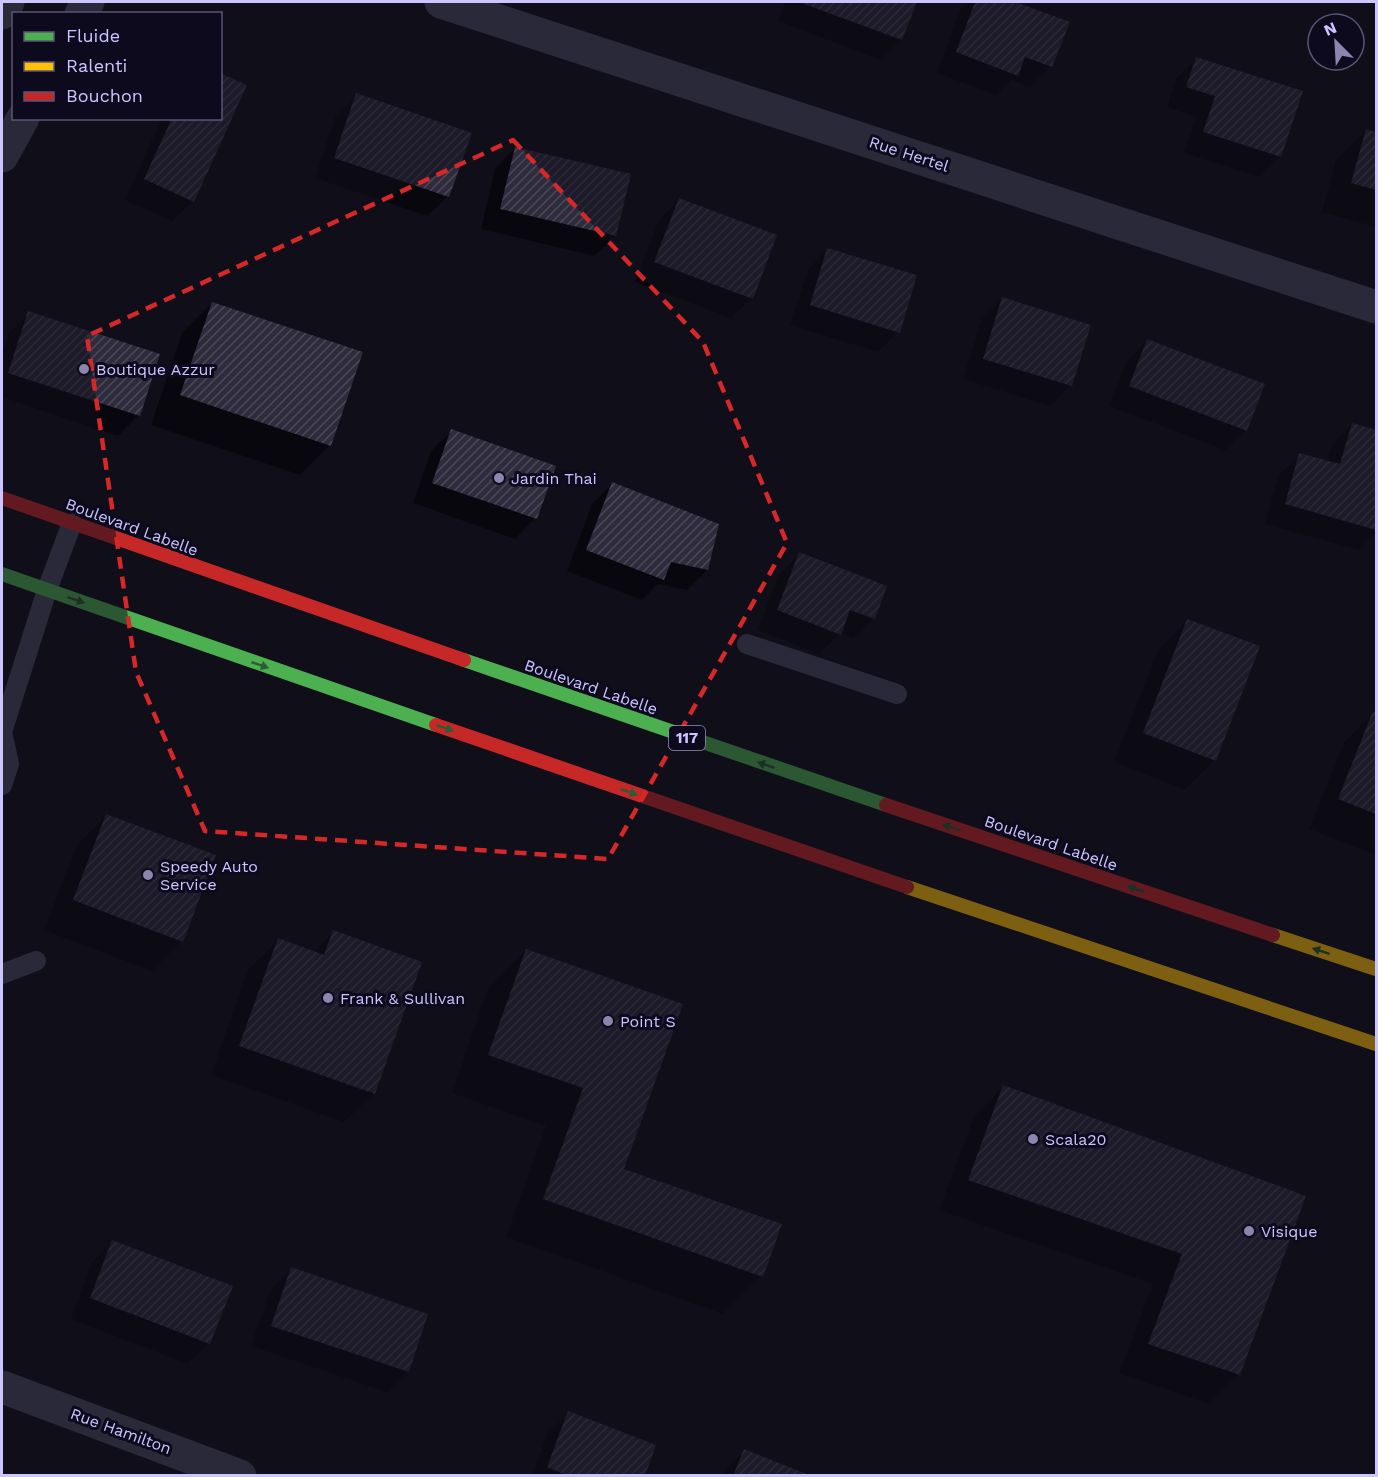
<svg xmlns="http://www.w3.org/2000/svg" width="1378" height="1477" font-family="'Work Sans',sans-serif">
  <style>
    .shadow { fill: #0007 }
    .building { fill: url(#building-hatch) }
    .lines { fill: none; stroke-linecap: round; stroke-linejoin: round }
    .lane { stroke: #494962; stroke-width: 20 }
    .street { stroke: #494962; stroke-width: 33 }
    .fast { stroke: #4caf50; stroke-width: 14 }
    .slow { stroke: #ffc107; stroke-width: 14 }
    .jam { stroke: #c62828; stroke-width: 14 }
    .oneway { fill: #2c5c36 }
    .marked { fill: none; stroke: #d62828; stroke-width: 4.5; stroke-dasharray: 12 8; stroke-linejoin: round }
    .poi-dot { fill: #8a86ae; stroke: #0d0a1d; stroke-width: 2 }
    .labels { text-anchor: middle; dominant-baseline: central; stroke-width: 6; stroke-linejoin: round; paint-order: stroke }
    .shield { fill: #0d0a1d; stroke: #928ebb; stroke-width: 1.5 }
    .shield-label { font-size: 15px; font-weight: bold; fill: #cbc6ff }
    .street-label { font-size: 16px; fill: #cbc6ff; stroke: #0d0a1d }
    .poi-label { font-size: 16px; fill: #cbc6ff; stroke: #0d0a1d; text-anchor: start }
  </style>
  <defs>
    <pattern id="building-hatch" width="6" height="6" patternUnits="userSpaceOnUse" patternTransform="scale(1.5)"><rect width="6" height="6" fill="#2e2b3c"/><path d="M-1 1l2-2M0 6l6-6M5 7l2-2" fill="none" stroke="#4b4859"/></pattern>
  </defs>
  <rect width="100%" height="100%" fill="#100e19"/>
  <g class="shadow">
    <polygon points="785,2 916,2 901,40 881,60 778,21"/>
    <polygon points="969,2 1011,2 1068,23 1051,66 1030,87 1012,80 996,95 937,73 960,10"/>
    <polygon points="1196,59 1301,92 1279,157 1259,177 1184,153 1196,117 1167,107 1176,79"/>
    <polygon points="357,95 448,196 427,216 315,178 336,115"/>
    <polygon points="162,118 220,118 193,201 172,221 125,200"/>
    <polygon points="1366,130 1376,133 1376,227 1322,212 1336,160"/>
    <polygon points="515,148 615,236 595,256 481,229 495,169"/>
    <polygon points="679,200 752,298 731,318 635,282 659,220"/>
    <polygon points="828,249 898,332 878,352 790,325 808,270"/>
    <polygon points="1002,299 1089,326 1070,385 1050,406 963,379 982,319"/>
    <polygon points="212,303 361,353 329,446 300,475 151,425 182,333"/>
    <polygon points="29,313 158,355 138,416 118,436 2,397 2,354 9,333"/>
    <polygon points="1147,340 1246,430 1225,450 1109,406 1127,361"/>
    <polygon points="1352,424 1376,431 1376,533 1359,550 1265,524 1279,475 1300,455 1327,462 1332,445"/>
    <polygon points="451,431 535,518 515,539 413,503 431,451"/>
    <polygon points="612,484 707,570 687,590 658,584 642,600 567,571 592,504"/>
    <polygon points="800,554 874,618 853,638 840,633 819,654 758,630 779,574"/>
    <polygon points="1188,620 1215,760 1185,790 1114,762 1158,650"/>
    <polygon points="1373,713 1376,714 1376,855 1309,829 1344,743"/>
    <polygon points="107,815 181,941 152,971 44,930 77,845"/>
    <polygon points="333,932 374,1093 344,1122 211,1075 248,970 278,940 313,953"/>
    <polygon points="526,950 622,1170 761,1276 723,1314 506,1237 546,1126 452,1093 488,988"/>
    <polygon points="1003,1087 1304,1197 1239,1374 1209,1404 1119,1373 1153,1284 939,1210 974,1117"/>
    <polygon points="113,1242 208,1343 188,1364 71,1319 92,1262"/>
    <polygon points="291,1269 427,1315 407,1372 387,1392 251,1346 271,1289"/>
    <polygon points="569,1413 643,1476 532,1476 548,1433"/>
    <polygon points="744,1451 805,1476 722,1476 724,1471"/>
  </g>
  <g class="building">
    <polygon points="799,2 917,2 902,40"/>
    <polygon points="975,2 1015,2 1070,22 1052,67 1025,57 1018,76 956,52"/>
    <polygon points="1196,57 1303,91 1281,157 1203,132 1215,96 1186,87"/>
    <polygon points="220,73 247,85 194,202 144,179 172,118 220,118"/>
    <polygon points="356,93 472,133 449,197 334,158"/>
    <polygon points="1366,129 1376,132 1376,190 1351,183"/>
    <polygon points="515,147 631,174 616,236 500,209"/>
    <polygon points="679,198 777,235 753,299 654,262"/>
    <polygon points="827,248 917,275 900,333 810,305"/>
    <polygon points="1002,297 1091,325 1072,386 983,359"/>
    <polygon points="212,302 363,352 331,446 180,395"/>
    <polygon points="28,311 160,354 140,416 8,373"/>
    <polygon points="1147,339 1265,384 1247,431 1129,386"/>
    <polygon points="1352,423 1376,430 1376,530 1285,504 1299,453 1340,464"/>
    <polygon points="451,429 556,466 537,519 432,483"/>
    <polygon points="612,482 719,524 708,570 671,562 664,580 586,550"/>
    <polygon points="799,552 887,586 875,619 850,610 841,635 777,610"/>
    <polygon points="1187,619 1260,646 1216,761 1143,733"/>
    <polygon points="1373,711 1376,713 1376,814 1338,799"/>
    <polygon points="106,814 216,855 183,942 73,900"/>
    <polygon points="333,930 422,962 375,1094 239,1046 278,938 324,955"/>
    <polygon points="526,949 683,1004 624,1169 782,1224 763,1277 543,1199 583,1088 488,1055"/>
    <polygon points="1003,1085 1306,1196 1240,1375 1148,1344 1182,1254 968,1180"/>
    <polygon points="112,1240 233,1286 210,1344 90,1298"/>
    <polygon points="291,1267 428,1314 409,1372 271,1326"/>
    <polygon points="568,1411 656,1445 645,1476 568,1476 547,1467"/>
    <polygon points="744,1449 809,1475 809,1476 733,1476"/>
  </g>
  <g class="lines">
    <g class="lane">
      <polyline points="747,644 897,694"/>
      <polyline points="2,732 47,590 72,523"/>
      <polyline points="2,785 9,764 2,732"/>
      <polyline points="2,974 36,961"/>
    </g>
    <g class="street">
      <polyline points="441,2 1376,307"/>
      <polyline points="2,13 8,2"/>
      <polyline points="81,14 88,2"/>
      <polyline points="2,156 23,118"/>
      <polyline points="2,1387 240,1476"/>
    </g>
    <g class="fast">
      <polyline points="2,574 436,725"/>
      <polyline points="464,660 886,805"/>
    </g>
    <g class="slow">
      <polyline points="907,887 1376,1044"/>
      <polyline points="1273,935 1376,969"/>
    </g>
    <g class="jam">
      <polyline points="2,498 464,660"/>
      <polyline points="436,725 907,887"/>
      <polyline points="886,805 1273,935"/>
    </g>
  </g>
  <defs><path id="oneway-solid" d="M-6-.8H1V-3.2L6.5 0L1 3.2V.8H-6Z" transform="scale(1.5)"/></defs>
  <g class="oneway">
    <use href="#oneway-solid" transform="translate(76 600) rotate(19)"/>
    <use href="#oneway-solid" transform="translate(260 665) rotate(19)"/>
    <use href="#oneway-solid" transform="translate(445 728) rotate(19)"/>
    <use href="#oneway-solid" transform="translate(766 765) rotate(-161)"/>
    <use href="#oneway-solid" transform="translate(629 792) rotate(19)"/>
    <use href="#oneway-solid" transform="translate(951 827) rotate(-162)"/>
    <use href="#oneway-solid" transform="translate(1136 889) rotate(-161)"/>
    <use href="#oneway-solid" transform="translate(1321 951) rotate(-162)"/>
  </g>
  <path d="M0 0H1378V1477H0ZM 513,140 L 703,342 L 787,543 L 608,859 L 205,831 L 136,672 L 87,336 Z" fill="#100e19" fill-opacity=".55" fill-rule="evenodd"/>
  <path class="marked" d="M 513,140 L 703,342 L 787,543 L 608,859 L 205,831 L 136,672 L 87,336 Z"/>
  <g class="poi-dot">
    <circle cx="84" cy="369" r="6"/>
    <circle cx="499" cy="478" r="6"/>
    <circle cx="148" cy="875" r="6"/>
    <circle cx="328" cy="998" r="6"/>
    <circle cx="608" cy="1021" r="6"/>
    <circle cx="1033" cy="1139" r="6"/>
    <circle cx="1249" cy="1231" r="6"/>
  </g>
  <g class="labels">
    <rect class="shield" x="669" y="726" width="36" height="24" rx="4.5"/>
    <g class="shield-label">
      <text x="687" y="738">117</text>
    </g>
    <g class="street-label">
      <text transform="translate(909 154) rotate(18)">Rue Hertel</text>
      <text transform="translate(132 527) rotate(20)">Boulevard Labelle</text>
      <text transform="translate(591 687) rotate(19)">Boulevard Labelle</text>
      <text transform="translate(1051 843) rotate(19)">Boulevard Labelle</text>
      <text transform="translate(121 1431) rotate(20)">Rue Hamilton</text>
    </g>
    <g class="poi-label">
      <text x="96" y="369">Boutique Azzur</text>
      <text x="511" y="478">Jardin Thai</text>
      <text x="160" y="866">Speedy Auto<tspan x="160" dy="18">Service</tspan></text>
      <text x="340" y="998">Frank &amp; Sullivan</text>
      <text x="620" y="1021">Point S</text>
      <text x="1045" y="1139">Scala20</text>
      <text x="1261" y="1231">Visique</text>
    </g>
  </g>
  <rect width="1378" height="1477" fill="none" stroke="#cbc6ff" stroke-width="6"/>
  <rect x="12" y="12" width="210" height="108" fill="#0d0a1d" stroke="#595577" stroke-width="1.5"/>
  <rect x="24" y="32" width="30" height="9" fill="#4caf50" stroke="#595577" stroke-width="1.5"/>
  <text x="66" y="42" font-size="18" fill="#cbc6ff">Fluide</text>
  <rect x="24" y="62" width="30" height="9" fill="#ffc107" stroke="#595577" stroke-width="1.5"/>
  <text x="66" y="72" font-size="18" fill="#cbc6ff">Ralenti</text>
  <rect x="24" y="92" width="30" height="9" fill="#c62828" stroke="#595577" stroke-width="1.5"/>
  <text x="66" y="102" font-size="18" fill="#cbc6ff">Bouchon</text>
  <g transform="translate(1336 42) rotate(336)"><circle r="28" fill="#0d0a1d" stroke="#595577" stroke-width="1.5"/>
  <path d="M0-4.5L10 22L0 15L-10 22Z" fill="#8a86ae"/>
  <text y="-9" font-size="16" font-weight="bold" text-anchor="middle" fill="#cbc6ff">N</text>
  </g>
</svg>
